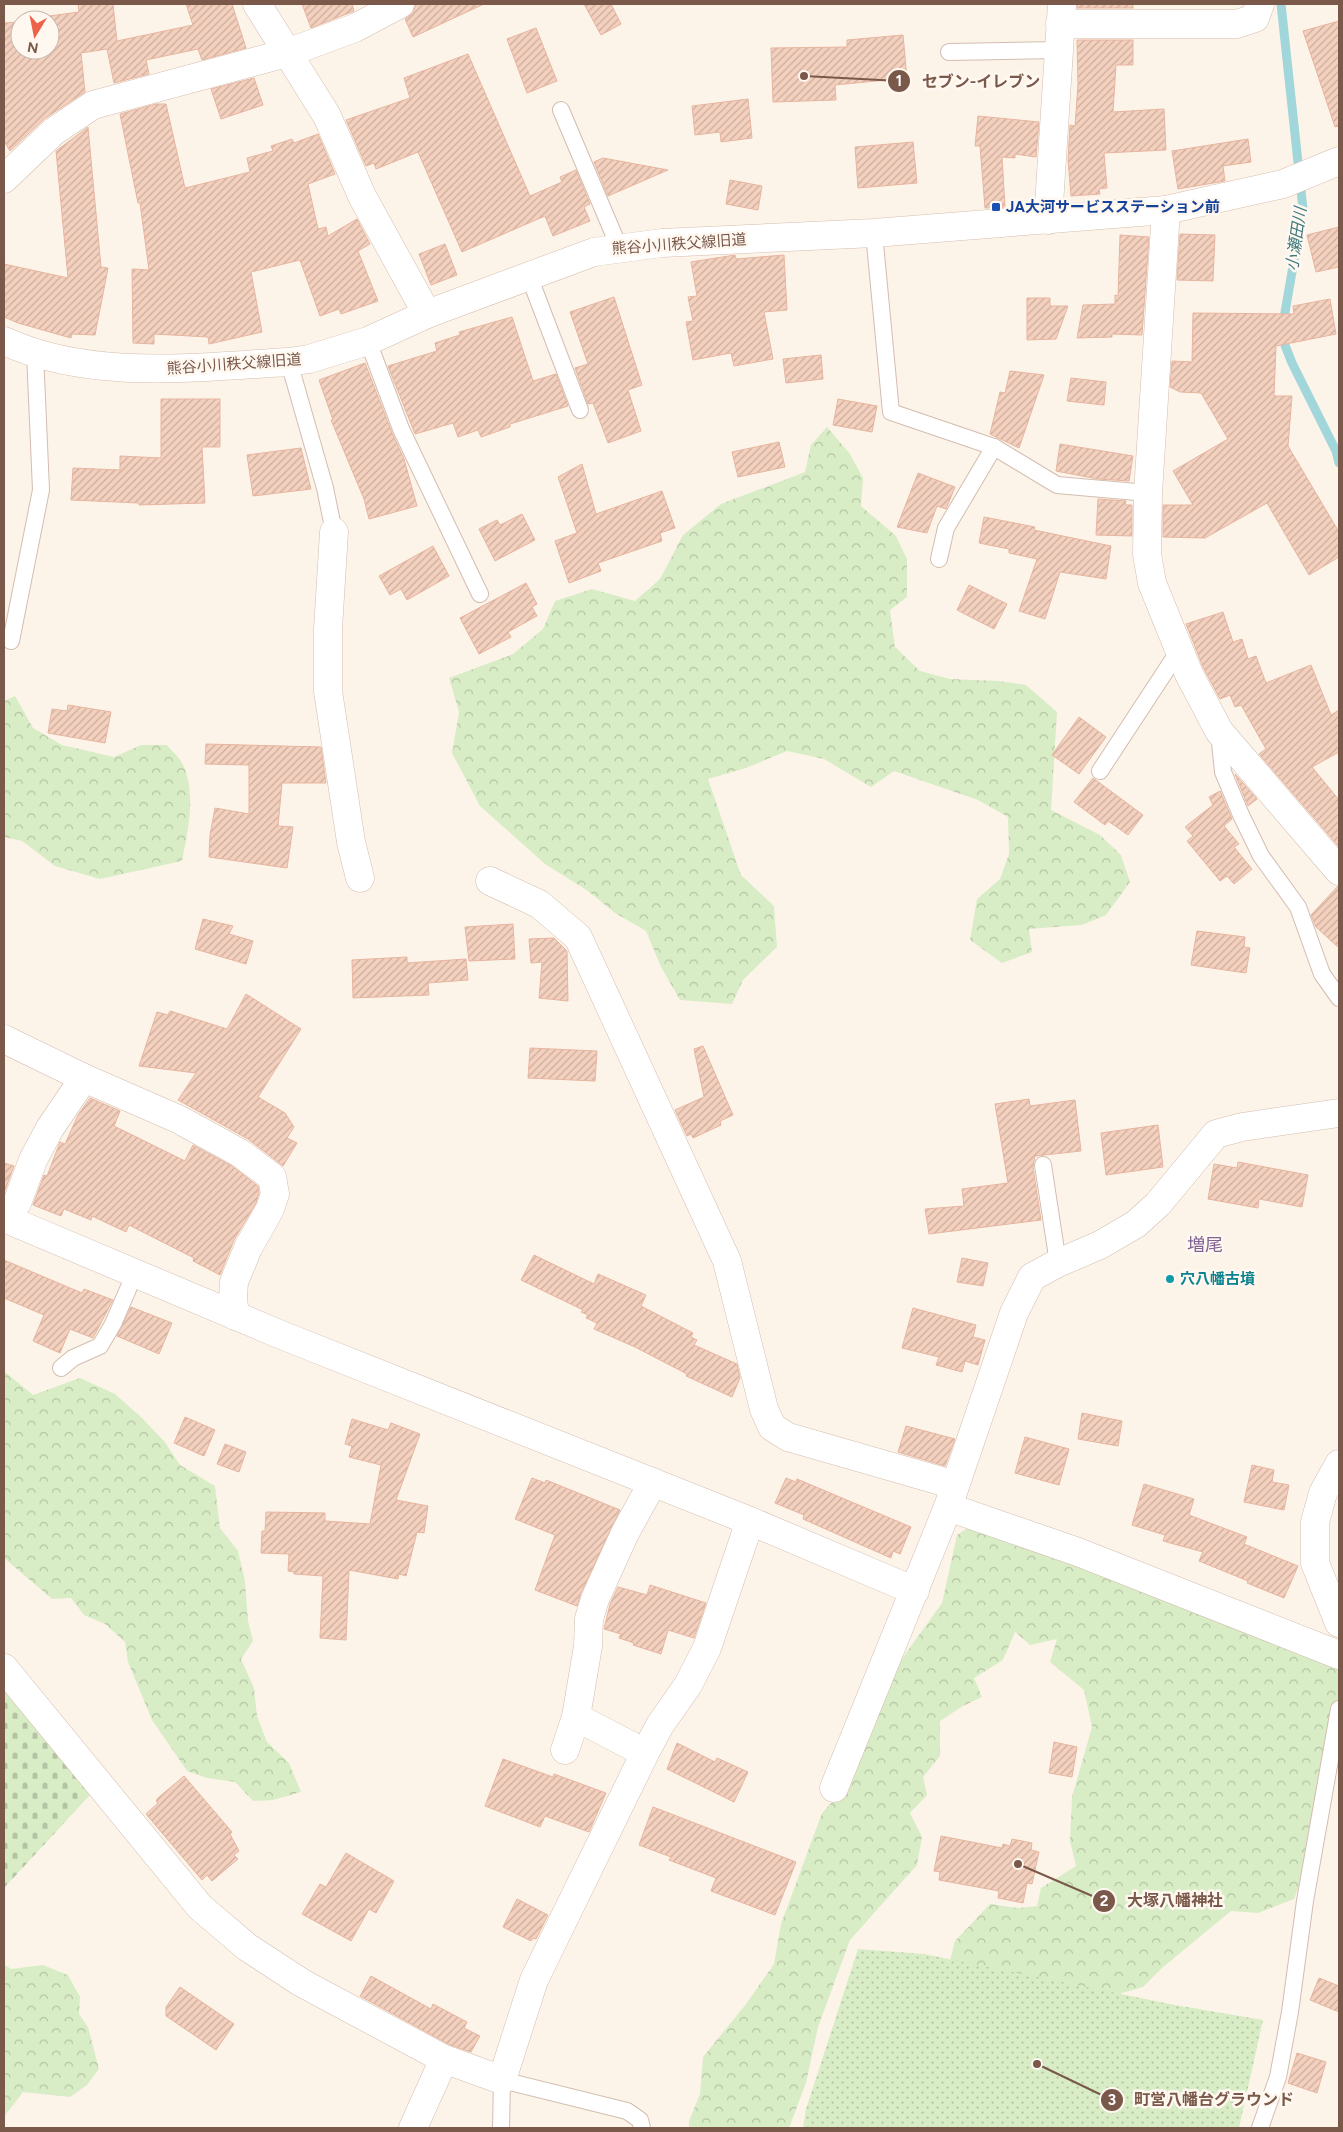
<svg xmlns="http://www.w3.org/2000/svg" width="1343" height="2132" font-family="Figtree,'Noto Sans JP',sans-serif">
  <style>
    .forest { fill: url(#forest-crowns) }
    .cemetery { fill: url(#cemetery-stones) }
    .park { fill: url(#park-dots) }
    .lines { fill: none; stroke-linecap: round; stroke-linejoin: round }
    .stream { stroke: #a1d6db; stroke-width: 9 }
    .building { fill: url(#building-hatch); stroke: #e8b59f }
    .lane-casing { stroke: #d3bdb0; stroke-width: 18 }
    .street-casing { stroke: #d3bdb0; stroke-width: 29 }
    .secondary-casing { stroke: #d7bdad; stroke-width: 29 }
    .lane { stroke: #fff; stroke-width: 16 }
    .street { stroke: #fff; stroke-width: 28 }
    .secondary { stroke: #fff; stroke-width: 28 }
    .transit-dot { fill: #1a4fb4; stroke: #fff8f0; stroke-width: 2 }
    .culture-dot { fill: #0f9aa8; stroke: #fff8f0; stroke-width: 2 }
    .labels { text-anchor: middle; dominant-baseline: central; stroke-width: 5; stroke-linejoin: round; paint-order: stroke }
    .transit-label { font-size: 15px; font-weight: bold; fill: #164399; stroke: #fff8f0; text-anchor: start }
    .street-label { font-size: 15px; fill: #7a584a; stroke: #fff8f0 }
    .culture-label { font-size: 15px; font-weight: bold; fill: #0d838f; stroke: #fff8f0; text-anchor: start }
    .water-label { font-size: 16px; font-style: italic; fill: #3c797f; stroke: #fff8f0 }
    .quarter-label { font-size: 18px; fill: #816396; stroke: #fff8f0 }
    .leader { fill: none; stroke: #7a584a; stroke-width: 2 }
    .callout-dot { fill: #7a584a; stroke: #fff8f0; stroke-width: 2 }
    .mark-label { font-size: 15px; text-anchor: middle; font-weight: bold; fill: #fff }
    .callout-label { font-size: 16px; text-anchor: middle; font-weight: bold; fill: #7a584a; stroke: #fff8f0; stroke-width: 5; stroke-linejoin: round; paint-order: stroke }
  </style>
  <defs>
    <pattern id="forest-crowns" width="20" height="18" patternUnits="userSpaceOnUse" patternTransform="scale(1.25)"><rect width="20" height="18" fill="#d8edc6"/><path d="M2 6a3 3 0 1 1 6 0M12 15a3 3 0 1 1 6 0" fill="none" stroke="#b4c3a3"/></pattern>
    <pattern id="cemetery-stones" width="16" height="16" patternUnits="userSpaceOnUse" patternTransform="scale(1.25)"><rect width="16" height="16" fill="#d8edc6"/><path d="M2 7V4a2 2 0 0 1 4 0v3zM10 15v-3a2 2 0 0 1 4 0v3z" fill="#b4c3a3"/></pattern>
    <pattern id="park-dots" width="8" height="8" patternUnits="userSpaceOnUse" patternTransform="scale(1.25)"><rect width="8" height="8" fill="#d8edc6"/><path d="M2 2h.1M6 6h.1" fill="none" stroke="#b4c3a3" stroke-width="1.8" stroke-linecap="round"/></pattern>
    <pattern id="building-hatch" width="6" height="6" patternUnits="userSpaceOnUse" patternTransform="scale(1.25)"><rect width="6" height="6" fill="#f4d1bf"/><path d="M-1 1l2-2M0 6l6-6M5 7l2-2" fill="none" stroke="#cbac9d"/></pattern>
  </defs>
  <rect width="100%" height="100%" fill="#fdf4e9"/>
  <g class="forest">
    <polygon points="827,427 850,454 863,478 861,506 896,536 907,559 907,597 890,610 895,647 920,671 950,679 998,681 1026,685 1057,712 1051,810 1100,835 1121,855 1130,882 1106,915 1082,925 1029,929 1032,952 1002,963 970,940 977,899 1000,879 1009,854 1008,817 978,800 894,771 871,787 824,759 787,751 746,768 708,779 741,875 774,906 777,947 743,980 732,1004 680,1000 661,967 646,931 615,913 588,891 545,864 480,806 452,753 459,712 449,678 513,654 543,629 555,601 592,589 635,601 660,579 683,535 721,504 805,472 811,445"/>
    <path d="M 15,696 L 33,728 L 62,745 L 114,757 L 141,745 L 167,745 C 172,751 181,759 184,767 C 196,796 188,831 182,861 L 100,879 L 55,866 L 22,841 L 4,837 L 4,701 Z"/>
    <polygon points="4,1371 33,1395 80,1378 115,1394 141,1417 164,1441 180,1465 215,1486 220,1528 238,1551 245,1581 248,1621 253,1641 241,1659 254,1688 257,1716 267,1742 289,1763 301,1792 273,1800 253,1801 235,1782 207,1778 187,1771 152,1720 128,1662 125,1642 105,1624 84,1615 71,1598 52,1599 4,1558"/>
    <polygon points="972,1525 1339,1669 1339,1713 1305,1869 1294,1899 1258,1913 1231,1911 1162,1968 1143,1987 1105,1998 949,1965 955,1941 990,1904 1018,1908 1037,1906 1041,1888 1076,1866 1070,1841 1072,1797 1092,1727 1084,1690 1050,1662 1057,1639 1030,1645 1015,1632 1003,1660 974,1678 982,1697 963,1706 940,1721 940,1756 923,1777 927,1795 910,1813 922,1837 917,1865 850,1940 818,2027 806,2083 789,2128 689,2128 689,2121 700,2094 703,2057 746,2004 774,1964 781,1924 822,1813 851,1781 901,1660 942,1603 957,1535"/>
    <polygon points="4,1964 11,1969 43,1965 68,1975 80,1997 79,2014 88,2027 99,2069 87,2085 70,2097 23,2092 4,2117"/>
  </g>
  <polygon class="cemetery" points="4,1688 90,1795 4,1888"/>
  <polygon class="park" points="858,1949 924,1954 1175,2005 1263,2020 1239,2128 803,2128 806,2109"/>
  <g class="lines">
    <polyline class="stream" points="1281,4 1303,209 1281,335 1292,363 1336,451 1339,463"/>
  </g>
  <g class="building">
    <polygon points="78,4 113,4 117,41 193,25 186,4 232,4 246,48 202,60 198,49 146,60 149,74 114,83 107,49 81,53 85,92 44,119 10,151 4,141 4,23 20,22 20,50 50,50 50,20 27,19 79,12"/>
    <polygon points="302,4 352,4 354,11 311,28"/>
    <polygon points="416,4 484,4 413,37 405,19 413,13"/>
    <polygon points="584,4 611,4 621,24 601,35"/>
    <rect x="1077" y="4" width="56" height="4"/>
    <polygon points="1339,21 1339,126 1335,127 1303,31"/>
    <polygon points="536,28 557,81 527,93 507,39"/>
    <polygon points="903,35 907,78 835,85 836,100 773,102 771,48 847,47 847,40"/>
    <polygon points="1077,40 1133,40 1133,65 1116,65 1113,112 1164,109 1166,150 1104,153 1107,188 1099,189 1100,194 1071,196 1068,160 1070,125 1075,126 1078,84"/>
    <polygon points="468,54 530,196 562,182 560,177 576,170 590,204 584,207 590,221 553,236 545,216 462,252 418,152 376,169 374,163 366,166 346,120 410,98 404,78"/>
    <polygon points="254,78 263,105 221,119 211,89"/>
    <polygon points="748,99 752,138 721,142 720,132 695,135 692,106"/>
    <polygon points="156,104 166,104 185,188 250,172 247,158 273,151 271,146 292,139 294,143 318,134 335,174 308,184 318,229 326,227 328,236 357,219 370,244 358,251 378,301 341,314 339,309 320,316 300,260 251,272 262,332 209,344 208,337 154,334 154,344 133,343 132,269 149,270 140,203 138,203 120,114"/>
    <polygon points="978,116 1039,122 1036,157 1015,154 1015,158 1002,157 1005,207 985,208 980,146 975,146"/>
    <polygon points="88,127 101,267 108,268 95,335 72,334 71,338 18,323 4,317 4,264 68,278 56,151"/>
    <polygon points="1248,139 1251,162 1223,166 1225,181 1178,189 1172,151"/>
    <polygon points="913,142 917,183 858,188 855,147"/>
    <polygon points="603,158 668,170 608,196 594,162"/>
    <polygon points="730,180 762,186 758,210 726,204"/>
    <polygon points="1339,227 1339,267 1316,272 1307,235"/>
    <polygon points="1180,234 1215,235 1213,281 1177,280"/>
    <polygon points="1120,235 1149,237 1142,335 1112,334 1112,337 1077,338 1083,305 1115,304 1115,295 1118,296"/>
    <polygon points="445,244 457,275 431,285 419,254"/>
    <polygon points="735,255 736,259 784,255 787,310 764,312 773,359 734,366 731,353 693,360 686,322 693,321 688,297 697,296 691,262"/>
    <polygon points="614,297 642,385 628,390 641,431 608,443 593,403 588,404 575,368 588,364 570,312"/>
    <polygon points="1027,298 1050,298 1050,306 1068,306 1056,339 1027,340"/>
    <polygon points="1330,299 1336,334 1276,346 1274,396 1292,396 1288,446 1339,532 1339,557 1309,575 1267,503 1205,538 1163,537 1163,505 1193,505 1173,471 1228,439 1201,393 1180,392 1170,387 1172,361 1192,362 1193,313 1294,314 1293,306"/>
    <polygon points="512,317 533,381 556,374 568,406 510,424 510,427 481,437 478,430 458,437 453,423 415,434 388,366 437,351 435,343 460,335 459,332"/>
    <polygon points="821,355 823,379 786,383 783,359"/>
    <polygon points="365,363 392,433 404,459 417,506 369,519 364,499 331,420 333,420 319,380"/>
    <polygon points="1010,371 1044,375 1019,448 990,434 1000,392 1005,393"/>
    <polygon points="1071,378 1106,382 1104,405 1067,401"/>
    <polygon points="161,399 220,399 220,447 202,447 205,503 139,505 139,503 71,500 73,468 120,470 120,456 161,458"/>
    <polygon points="838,399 877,406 872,432 833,425"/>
    <polygon points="779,442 785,467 738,477 732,452"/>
    <polygon points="1060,444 1133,456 1129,481 1098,479 1056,471"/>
    <polygon points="301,448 311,489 253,496 247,455"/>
    <polygon points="582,464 596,514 662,491 675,528 660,533 662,541 598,563 601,571 569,583 555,541 577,533 558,477"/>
    <polygon points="918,473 955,487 946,509 937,506 927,533 897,527"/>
    <polygon points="1098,499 1126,501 1125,505 1132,505 1132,536 1096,535"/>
    <polygon points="522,514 535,540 495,561 479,529 497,520 500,525"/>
    <polygon points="984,517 1035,527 1034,530 1111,546 1106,579 1060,572 1045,619 1019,611 1037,559 1009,553 1009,549 979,543"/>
    <polygon points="433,546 449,576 407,600 401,589 390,595 379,576"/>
    <polygon points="526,583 537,604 532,607 537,616 508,632 511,637 479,654 460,618"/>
    <polygon points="969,585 1007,604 994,629 957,610"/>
    <polygon points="1223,612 1233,642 1242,639 1248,659 1256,656 1266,683 1311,665 1331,715 1339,710 1339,752 1312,767 1339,800 1339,847 1259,754 1266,749 1241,705 1235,707 1230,695 1220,699 1203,667 1186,624"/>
    <polygon points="68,705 111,712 105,743 48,733 52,709 67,711"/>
    <polygon points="1079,717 1106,737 1079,774 1052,755"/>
    <polygon points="206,744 321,747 326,783 282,783 278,826 293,827 287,868 209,857 210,835 215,808 249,814 249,765 205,764"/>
    <polygon points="1235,774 1257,799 1248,806"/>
    <polygon points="1093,778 1143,815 1128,835 1108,821 1105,825 1074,802"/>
    <polygon points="1220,791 1232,819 1224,826 1239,844 1234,847 1252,869 1234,884 1227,876 1220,881 1187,841 1193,836 1185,827 1213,805 1209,797"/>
    <polygon points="1338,886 1339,886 1339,948 1316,927 1311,915"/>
    <polygon points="203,919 233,926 229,934 253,941 246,964 195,949"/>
    <polygon points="513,924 515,959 469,961 465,927"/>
    <polygon points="1197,931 1245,937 1244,947 1250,948 1246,973 1191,965"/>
    <polygon points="554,938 567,951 568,1001 539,998 542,962 531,963 529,939"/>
    <polygon points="407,957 407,963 466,959 468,980 428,983 429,995 353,998 352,960"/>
    <polygon points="246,994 301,1029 258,1097 285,1113 294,1127 287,1138 297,1143 283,1166 248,1139 178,1100 196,1073 139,1066 157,1012 168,1015 170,1011 227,1029"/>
    <polygon points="703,1046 733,1115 720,1121 721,1125 693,1138 691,1134 687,1136 675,1110 704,1097 694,1049"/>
    <polygon points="530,1048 597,1051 595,1081 528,1078"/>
    <polygon points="90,1098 120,1111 114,1126 185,1161 193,1145 232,1166 258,1186 259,1193 256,1203 234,1240 220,1275 193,1261 194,1258 129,1225 126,1232 92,1216 91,1220 64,1209 61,1216 33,1205 44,1175 47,1176 60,1142 65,1144 78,1115"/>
    <polygon points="1029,1099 1030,1106 1075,1100 1081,1151 1035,1156 1033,1167 1041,1220 929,1234 925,1209 964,1206 962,1189 1008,1183 995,1104"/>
    <polygon points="1158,1125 1163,1167 1106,1175 1101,1133"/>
    <polygon points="1238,1162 1308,1175 1302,1207 1259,1199 1258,1208 1208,1199 1214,1164 1237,1168"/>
    <polygon points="4,1163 14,1166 4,1193"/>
    <polygon points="534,1255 594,1284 598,1274 646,1295 641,1306 693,1333 691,1337 697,1340 694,1345 737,1364 740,1378 732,1397 686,1376 687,1374 635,1347 594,1329 597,1323 586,1318 588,1315 581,1312 583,1310 521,1280"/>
    <polygon points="962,1258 988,1263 983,1286 957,1282"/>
    <polygon points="4,1260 82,1293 84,1289 113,1300 93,1338 70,1329 60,1353 33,1341 44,1315 4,1298"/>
    <polygon points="131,1307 172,1323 159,1354 117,1336"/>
    <polygon points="913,1308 976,1325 973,1337 985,1340 978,1365 965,1361 962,1372 936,1365 939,1357 902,1348"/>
    <polygon points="1082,1413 1122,1421 1118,1446 1078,1439"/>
    <polygon points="185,1417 215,1430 204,1456 174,1443"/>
    <polygon points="352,1419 388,1430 391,1423 420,1434 396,1500 428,1506 424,1533 417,1532 406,1576 399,1574 398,1579 349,1570 346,1640 320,1638 323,1576 294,1574 294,1572 288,1571 289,1554 261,1553 262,1531 265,1531 266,1512 325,1513 325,1521 370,1524 381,1465 349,1457 352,1446 345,1444"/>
    <polygon points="906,1426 955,1439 945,1466 898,1452"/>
    <polygon points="1025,1437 1069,1449 1059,1485 1015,1473"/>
    <polygon points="225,1444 246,1452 239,1472 217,1464"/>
    <polygon points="1252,1465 1274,1470 1272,1482 1289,1485 1284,1510 1244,1502"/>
    <polygon points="532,1478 545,1483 546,1480 620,1510 581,1593 577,1606 535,1590 555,1535 515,1519"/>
    <polygon points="786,1478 796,1482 797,1479 911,1527 900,1554 893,1551 891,1558 803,1519 804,1515 775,1503"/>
    <polygon points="1144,1484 1194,1499 1189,1515 1247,1537 1244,1544 1298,1566 1284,1598 1247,1583 1248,1581 1199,1561 1203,1552 1163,1541 1165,1535 1132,1525"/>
    <polygon points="650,1585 706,1603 694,1638 668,1630 661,1654 633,1645 634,1643 619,1638 621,1634 604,1629 610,1604 618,1587 647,1595"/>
    <polygon points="1054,1742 1077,1747 1072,1777 1049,1773"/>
    <polygon points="677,1743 715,1762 717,1758 748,1772 734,1802 667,1769"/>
    <polygon points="503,1759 553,1777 554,1774 606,1793 589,1832 545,1816 540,1827 485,1806"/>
    <polygon points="184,1776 232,1832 230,1834 239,1851 234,1855 238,1859 212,1881 207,1875 202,1880 146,1814 158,1803 156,1801 158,1798"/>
    <polygon points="653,1807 796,1862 775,1915 711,1891 716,1878 669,1860 671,1857 639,1845"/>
    <polygon points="941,1836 1002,1848 1003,1844 1010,1846 1012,1839 1032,1843 1031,1850 1039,1852 1032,1884 1027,1883 1023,1903 998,1898 999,1891 939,1880 940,1872 934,1871"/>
    <polygon points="346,1853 394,1881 376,1913 369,1909 351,1941 302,1914 320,1884 326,1887"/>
    <polygon points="517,1899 548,1915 536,1939 533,1938 531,1941 503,1927"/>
    <polygon points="371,1976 431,2009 433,2004 467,2022 464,2028 480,2036 471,2052 450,2045 360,1996"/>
    <polygon points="1319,1978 1339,1986 1339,2012 1310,2000"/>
    <polygon points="180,1987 234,2024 216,2050 166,2016 166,2007"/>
    <polygon points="1297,2053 1326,2062 1317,2093 1288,2083"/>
  </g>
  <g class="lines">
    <g class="lane-casing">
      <g id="lane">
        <polyline points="949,52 1059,50"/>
        <polyline points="561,110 619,247"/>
        <polyline points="874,233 891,412 994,447 1057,485 1148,493"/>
        <polyline points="529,276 580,410"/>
        <polyline points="368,341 401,429 480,594"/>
        <polyline points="289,362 325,488 334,532"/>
        <polyline points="939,559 946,528 994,447"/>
        <polyline points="11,641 41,490 35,353"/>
        <polyline points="1219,733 1223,772 1241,815 1261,856 1298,907 1322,974 1339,998"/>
        <polyline points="1100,771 1180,649"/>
        <polyline points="1043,1165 1058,1263"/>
        <polyline points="61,1368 73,1358 100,1346 113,1324 135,1273"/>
        <polyline points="501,2128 502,2080 627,2111 640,2120 642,2128"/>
        <polyline points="1260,2128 1278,2077 1290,2012 1305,1901 1339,1709"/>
      </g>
    </g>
    <g class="street-casing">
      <g id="street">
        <polyline points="257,4 327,116 362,196 427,314"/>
        <polyline points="1060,24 1237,24 1255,18 1260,4"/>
        <polyline points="4,179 53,132 93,105 287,53 355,28 400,4"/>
        <polyline points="1166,210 1148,493 1147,554 1152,583 1189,674 1219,731 1339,871"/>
        <polyline points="1048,220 1062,4"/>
        <polyline points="334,532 328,629 328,691 351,842 360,878"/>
        <polyline points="490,881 539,904 578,937 727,1261 764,1409 772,1427 788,1437 955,1485"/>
        <polyline points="4,1039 84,1078"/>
        <polyline points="4,1218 279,1334 750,1521 915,1591"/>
        <polyline points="5,1218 17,1203 33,1160 50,1128 84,1078 178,1119 240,1153 272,1177 275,1194 270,1209 248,1248 234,1282 233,1298 235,1316"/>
        <polyline points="1339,1464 1323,1493 1315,1522 1315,1563 1339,1623"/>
        <polyline points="948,1507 1078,1552 1339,1655"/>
        <polyline points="4,1668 200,1907 247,1947 302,1983 444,2059 502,2080 534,1980 645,1753 660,1725 688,1685 707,1648 750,1521"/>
        <polyline points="576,1717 645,1753"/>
        <polyline points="565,1750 576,1717 588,1646 589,1619 595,1599 625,1533 653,1482"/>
        <polyline points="834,1788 948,1507 1014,1313 1032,1277 1058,1263 1100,1245 1136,1224 1158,1204 1216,1134 1242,1127 1339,1113"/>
        <polyline points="413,2128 444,2059"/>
      </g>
    </g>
    <g class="secondary-casing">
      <path id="secondary" d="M 4,341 C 91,381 196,367 289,362 L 309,359 L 368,341 L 427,314 L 594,252 L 662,243 L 874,233 L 1166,210 L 1283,184 L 1339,161"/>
    </g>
    <use href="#lane" class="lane"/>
    <use href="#street" class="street"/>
    <use href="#secondary" class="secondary"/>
  </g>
  <rect class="transit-dot" x="991" y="202" width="10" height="10" rx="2.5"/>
  <circle class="culture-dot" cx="1170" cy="1279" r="5"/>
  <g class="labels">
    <g class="transit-label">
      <text x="1006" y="207">JA大河サービスステーション前</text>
    </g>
    <g class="street-label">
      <text transform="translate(679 244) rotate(-4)">熊谷小川秩父線旧道</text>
      <text transform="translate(234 364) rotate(-4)">熊谷小川秩父線旧道</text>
    </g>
    <g class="culture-label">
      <text x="1180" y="1279">穴八幡古墳</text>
    </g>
    <g class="water-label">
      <text transform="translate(1296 239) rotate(-82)">小瀬田川</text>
    </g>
    <g class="quarter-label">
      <text x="1205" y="1245">増尾</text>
    </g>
  </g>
  <path class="leader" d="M804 76L899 81M1018 1864L1104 1901M1037 2064L1112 2100"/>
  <g class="callout-dot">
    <circle cx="804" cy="76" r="5"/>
    <circle cx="1018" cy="1864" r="5"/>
    <circle cx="1037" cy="2064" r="5"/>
    <circle cx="899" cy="81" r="12"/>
    <circle cx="1104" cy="1901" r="12"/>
    <circle cx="1112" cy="2100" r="12"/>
  </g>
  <g class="mark-label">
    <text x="899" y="86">1</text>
    <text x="1104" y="1906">2</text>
    <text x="1112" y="2105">3</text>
  </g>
  <g class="callout-label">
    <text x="981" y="87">セブン-イレブン</text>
    <text x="1175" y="1906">大塚八幡神社</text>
    <text x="1214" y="2105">町営八幡台グラウンド</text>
  </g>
  <rect width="1343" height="2132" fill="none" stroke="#7a584a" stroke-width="10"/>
  <g transform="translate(35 35) rotate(190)"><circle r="24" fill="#fff8f0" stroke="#cab8ae"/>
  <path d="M0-4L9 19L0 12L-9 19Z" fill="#ec6249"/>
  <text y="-8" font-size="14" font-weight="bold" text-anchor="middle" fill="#7a584a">N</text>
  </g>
</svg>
